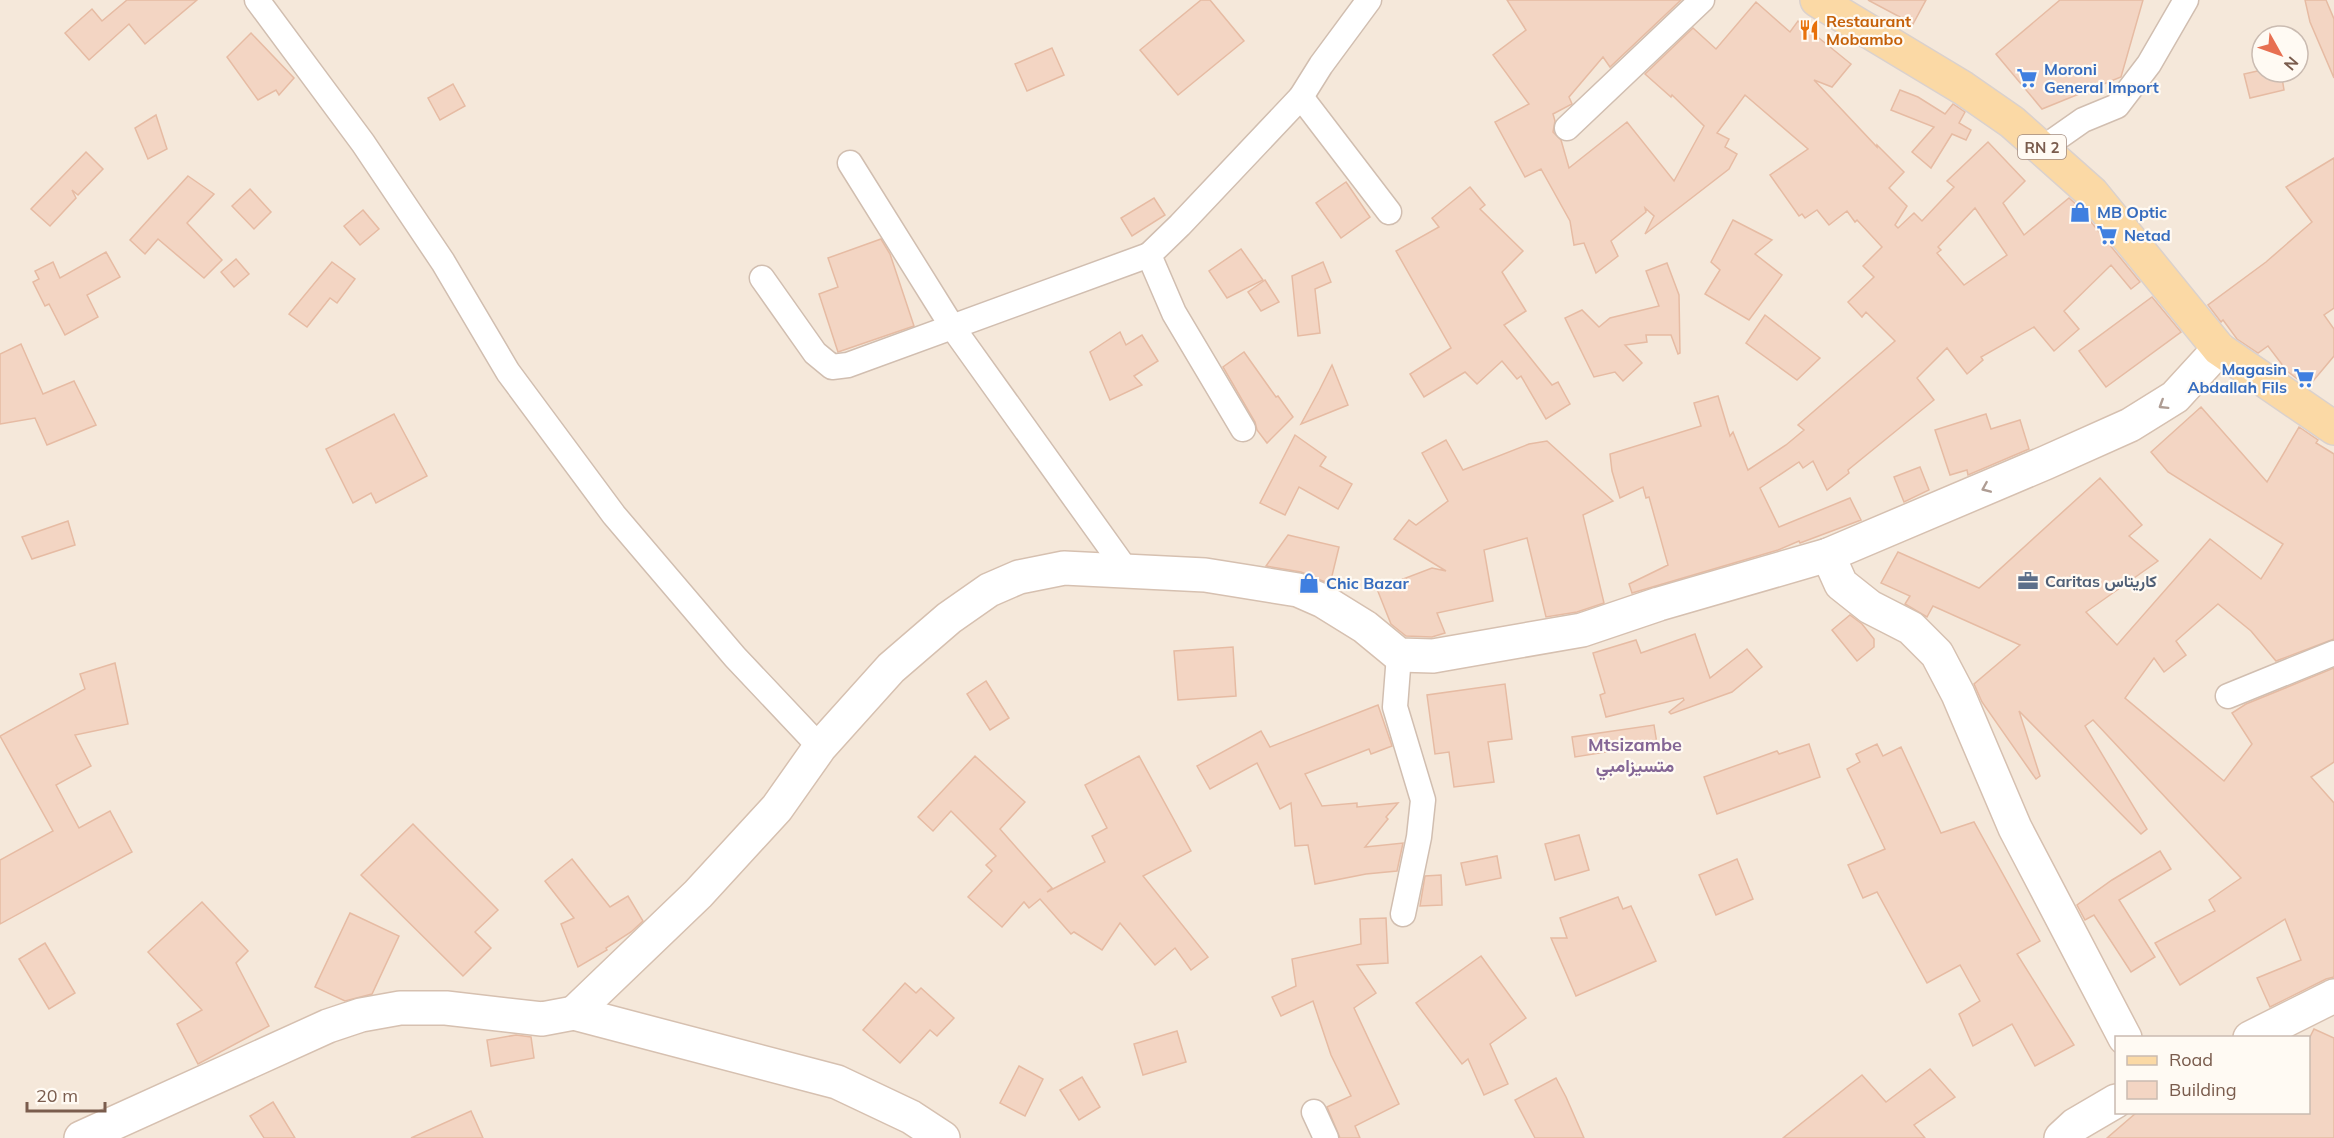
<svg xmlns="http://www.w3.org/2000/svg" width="2334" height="1138" font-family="Mulish,Vazirmatn,sans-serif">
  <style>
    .residential { fill: #f5e8da; fill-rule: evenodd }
    .building { fill: #f3d5c3; stroke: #e6bba3; stroke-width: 1.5; fill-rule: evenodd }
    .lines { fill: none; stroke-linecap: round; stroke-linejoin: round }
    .street-casing { stroke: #d1beb0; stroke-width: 27 }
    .secondary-casing { stroke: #d6c0b0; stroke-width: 36 }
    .primary-casing { stroke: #dad1cd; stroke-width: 36 }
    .street { stroke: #fff; stroke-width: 24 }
    .secondary { stroke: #fff; stroke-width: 33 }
    .primary { stroke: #fbd9a5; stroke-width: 33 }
    .oneway { stroke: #af9d94 }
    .labels { text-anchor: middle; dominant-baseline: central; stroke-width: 4.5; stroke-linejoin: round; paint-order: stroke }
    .shield { fill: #fffaf3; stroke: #a28b7f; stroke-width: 1.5 }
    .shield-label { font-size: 15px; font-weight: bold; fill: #7a5c4d }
    .food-label { font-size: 16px; font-weight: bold; fill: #c56008; stroke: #fffaf3; text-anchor: start }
    .shop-label { font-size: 16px; font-weight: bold; fill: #366cbe; stroke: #fffaf3; text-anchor: start }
    .service-label { font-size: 16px; font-weight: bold; fill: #4e5e75; stroke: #fffaf3; text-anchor: start }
    .neighbourhood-label { font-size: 18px; font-weight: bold; fill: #846695; stroke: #fffaf3 }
  </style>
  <rect width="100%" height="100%" fill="#fdf6ec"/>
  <path class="residential" d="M 0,0 L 2334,0 L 2334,1138 L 0,1138 ZM 2262,36 L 2298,36 L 2298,72 L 2262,72 ZM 2116,1038 L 2308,1038 L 2308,1112 L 2116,1112 Z"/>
  <g class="building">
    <polygon points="127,0 197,0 145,44 129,24 89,60 65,33 92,9 102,21"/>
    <polygon points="1201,0 1210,0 1244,41 1178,95 1140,50"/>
    <path d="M 1507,0 L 1681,0 L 1610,67 L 1603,57 L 1569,97 L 1572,104 L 1553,114 L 1555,121 L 1553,132 L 1561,140 L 1569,168 L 1627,122 L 1674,181 L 1704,126 L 1672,95 L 1671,97 L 1645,74 L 1693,28 L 1716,49 L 1756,2 L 1790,32 L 1798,21 L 1851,64 L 1832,87 L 1814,80 L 1877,147 L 1877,145 L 1904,172 L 1889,188 L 1907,206 L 1895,225 L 1898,228 L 1914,213 L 1922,221 L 1954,187 L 1947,181 L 1988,142 L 2025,181 L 2003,203 L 2024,235 L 2069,198 L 2078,206 L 2140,282 L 2131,289 L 2111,265 L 2064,311 L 2079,329 L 2054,351 L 2034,327 L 1981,357 L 1983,360 L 1967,374 L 1947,348 L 1917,378 L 1934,400 L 1848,470 L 1849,473 L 1827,490 L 1813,461 L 1803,468 L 1799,462 L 1760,488 L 1779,527 L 1850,498 L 1861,520 L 1800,543 L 1799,541 L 1778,550 L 1632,593 L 1629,584 L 1668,565 L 1649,497 L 1646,498 L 1643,487 L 1620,498 L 1612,471 L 1610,454 L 1701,426 L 1694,403 L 1718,396 L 1730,436 L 1733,432 L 1748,470 L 1786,445 L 1804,430 L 1798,425 L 1895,341 L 1866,312 L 1862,317 L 1848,302 L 1874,277 L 1863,266 L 1882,247 L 1857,220 L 1855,222 L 1847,211 L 1829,225 L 1817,210 L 1805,218 L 1802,214 L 1799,216 L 1770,175 L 1808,149 L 1745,95 L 1717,133 L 1729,139 L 1725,147 L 1737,154 L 1729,169 L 1645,234 L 1654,216 L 1645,208 L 1646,212 L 1611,241 L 1618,256 L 1596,273 L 1584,243 L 1574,245 L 1570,221 L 1541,169 L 1525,177 L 1495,122 L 1529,104 L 1493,55 L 1526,30 ZM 1975,208 L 2007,255 L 1964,285 L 1937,253 L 1941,250 L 1938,247 Z"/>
    <polygon points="1868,0 1926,0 1913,24"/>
    <polygon points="2060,0 2143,0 2121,77 2042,109 1996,54"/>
    <polygon points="2305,0 2326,0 2334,19 2334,78 2310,22"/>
    <polygon points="251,33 294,78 279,95 276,90 258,100 227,57"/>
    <polygon points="1052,48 1064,75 1027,91 1015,64"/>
    <polygon points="2262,70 2262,72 2281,72 2284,90 2250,98 2244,74"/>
    <polygon points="453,84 465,106 440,120 428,98"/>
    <polygon points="1900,90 1918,97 1945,114 1953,104 1965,112 1959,123 1971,130 1966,140 1952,134 1931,168 1912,152 1934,127 1891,110"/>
    <polygon points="156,115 167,149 148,159 135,128"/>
    <polygon points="86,152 103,169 78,195 72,190 76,198 50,226 31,209"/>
    <polygon points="2334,158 2334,308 2324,315 2334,329 2334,356 2308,387 2287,371 2268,346 2258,353 2237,339 2223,320 2221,322 2208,305 2266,262 2312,222 2286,187"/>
    <polygon points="188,176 214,194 187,223 222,260 204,278 158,239 145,254 130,240"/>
    <polygon points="1346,182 1370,217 1341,238 1316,203"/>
    <polygon points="1470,187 1485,205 1480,209 1523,251 1502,272 1526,311 1504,325 1552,385 1558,382 1570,404 1546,419 1521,376 1517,379 1502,361 1477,384 1465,372 1424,397 1410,374 1451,348 1396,251 1439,227 1432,218"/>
    <polygon points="250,189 271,212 254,229 232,206"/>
    <polygon points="1154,198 1165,215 1132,236 1121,218"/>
    <polygon points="363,210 379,229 360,245 344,226"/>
    <polygon points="1733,220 1772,240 1755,254 1782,275 1749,320 1705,294 1720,270 1711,262"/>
    <polygon points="881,239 890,254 914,326 838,352 819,294 838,287 828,258"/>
    <polygon points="1241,249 1263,280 1227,298 1209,271"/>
    <polygon points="106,252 120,277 87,295 98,317 65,335 49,304 45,306 33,282 39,279 35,271 53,262 60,278"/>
    <polygon points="236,259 249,274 234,287 221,272"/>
    <polygon points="332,262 355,279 337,303 330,298 307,327 289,314"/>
    <polygon points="1323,262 1331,282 1315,289 1320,333 1298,336 1292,276"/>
    <polygon points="1667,263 1679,295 1680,353 1678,354 1671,335 1646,335 1647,342 1625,345 1642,363 1623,381 1615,372 1594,377 1565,318 1582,310 1599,327 1610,318 1659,306 1646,271"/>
    <polygon points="1265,280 1279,302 1261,311 1248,292"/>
    <polygon points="2152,297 2181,332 2106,387 2079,351"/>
    <polygon points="1765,315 1820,358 1797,380 1746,343"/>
    <polygon points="1120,332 1126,345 1142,335 1158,361 1134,376 1142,385 1110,400 1090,352"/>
    <polygon points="21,344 43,394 74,381 96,425 47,445 35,418 0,424 0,354"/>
    <polygon points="1244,352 1276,397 1278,396 1293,417 1267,443 1257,430 1255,422 1223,367"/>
    <polygon points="1332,365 1348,405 1301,424 1319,391"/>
    <polygon points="2201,407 2267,482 2299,427 2318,440 2316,443 2334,454 2334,639 2276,661 2251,631 2218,604 2176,641 2186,655 2164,672 2154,658 2125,698 2224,781 2252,744 2232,713 2246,704 2334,668 2334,762 2311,777 2334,803 2334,977 2326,979 2270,1007 2257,978 2301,960 2285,919 2180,985 2155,943 2215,911 2209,900 2241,878 2093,720 2085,726 2147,829 2141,834 2019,711 2040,776 2036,779 1982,702 1974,684 2020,645 1933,606 1927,617 1905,604 1910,596 1881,583 1898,552 1979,588 2100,478 2142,525 2129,536 2158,561 2086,612 2117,645 2210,539 2261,579 2283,544 2168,472 2151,452"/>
    <polygon points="394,414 427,476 376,503 371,493 353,503 326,449"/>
    <polygon points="1986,414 1991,429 2020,420 2029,449 1968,475 1967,470 1950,475 1935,430"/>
    <polygon points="1295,435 1326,457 1320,466 1352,484 1338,509 1299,487 1285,515 1260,503"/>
    <polygon points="1446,440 1463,470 1529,444 1547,441 1613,501 1583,515 1604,603 1577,612 1546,617 1527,538 1484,550 1493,601 1437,613 1445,633 1432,637 1406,636 1391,624 1377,589 1432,568 1446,571 1394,539 1409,520 1416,525 1448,501 1422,453"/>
    <polygon points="1920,467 1929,490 1904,502 1894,477"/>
    <polygon points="68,521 75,545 32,559 22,537"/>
    <polygon points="1288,535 1339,547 1330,584 1301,572 1266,566"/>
    <polygon points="1850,615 1862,624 1874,639 1874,647 1857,661 1832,630"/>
    <polygon points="1695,634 1710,678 1747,649 1762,667 1732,692 1671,714 1669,712 1684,700 1683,698 1606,717 1600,695 1605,693 1593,653 1636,640 1641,653"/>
    <polygon points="1233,647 1236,696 1178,700 1174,651"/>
    <polygon points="115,663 128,724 75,735 91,766 56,785 79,828 110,811 132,852 0,924 0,860 53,831 0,736 85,689 80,674"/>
    <polygon points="986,681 1009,718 990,730 967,694"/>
    <polygon points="1505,684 1512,739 1488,742 1494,782 1454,787 1449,752 1435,754 1427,695"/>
    <polygon points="1378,705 1392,746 1371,754 1369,749 1305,774 1322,806 1357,803 1357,807 1398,803 1386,817 1388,819 1365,847 1403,843 1397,871 1366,874 1315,884 1308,845 1295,846 1291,803 1280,809 1257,763 1210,789 1197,766 1261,731 1270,747"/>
    <polygon points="1654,725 1657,744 1575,757 1572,737"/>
    <polygon points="1809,744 1820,777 1717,814 1704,777 1777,751 1779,754"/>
    <polygon points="1877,744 1883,756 1901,747 1941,833 1974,822 2040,941 2017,954 2074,1045 2035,1066 2012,1024 1973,1046 1959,1014 1980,1001 1960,965 1927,983 1877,892 1863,898 1848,865 1885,849 1847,769 1860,762 1856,754"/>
    <polygon points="975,756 1025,802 1000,829 1052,888 1047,892 1105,862 1092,836 1107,828 1085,785 1139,756 1191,851 1143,876 1208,957 1191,970 1175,948 1155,965 1120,923 1102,950 1074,932 1071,934 1040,899 1029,908 1024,902 1002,927 968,897 992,871 986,865 996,856 951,811 933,831 918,817"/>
    <polygon points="413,824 498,910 475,932 491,948 463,976 361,875"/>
    <polygon points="1579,835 1589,870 1555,880 1545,844"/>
    <polygon points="2160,851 2171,869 2119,900 2155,957 2131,972 2094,915 2085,920 2077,905 2112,880"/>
    <polygon points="1497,856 1501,878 1466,885 1461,863"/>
    <polygon points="572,859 610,907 628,896 643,921 631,932 606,948 607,950 578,967 561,924 574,918 545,881"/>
    <polygon points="1737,859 1753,899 1716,915 1699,875"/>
    <polygon points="1441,875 1442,905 1420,906 1425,876"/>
    <polygon points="1618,897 1623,909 1631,906 1656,961 1576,996 1551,938 1567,938 1560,918"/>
    <polygon points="202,902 248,951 236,963 269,1026 198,1064 177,1024 202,1010 148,952"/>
    <polygon points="350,913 399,936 372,994 345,1001 315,987"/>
    <polygon points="1386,918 1388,963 1357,965 1376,993 1354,1008 1399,1104 1355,1126 1360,1138 1340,1138 1327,1107 1351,1096 1331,1055 1313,1001 1281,1016 1272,997 1296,986 1292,959 1361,944 1360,919"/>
    <polygon points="45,943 75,993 49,1009 19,959"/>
    <polygon points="1481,956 1526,1018 1490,1044 1508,1084 1484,1095 1468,1059 1462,1064 1416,1003"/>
    <polygon points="905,983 916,993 921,988 954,1018 937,1036 930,1030 900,1063 863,1030"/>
    <polygon points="2314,1029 2334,1038 2334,1138 2107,1138 2136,1113 2308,1113 2308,1041"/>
    <polygon points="1177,1031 1186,1062 1143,1075 1134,1044"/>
    <polygon points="516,1035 531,1037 534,1058 491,1066 487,1040"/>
    <polygon points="1019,1066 1043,1079 1025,1116 1000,1103"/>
    <polygon points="1930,1069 1955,1097 1914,1125 1925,1138 1783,1138 1862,1075 1886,1102"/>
    <polygon points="1082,1077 1100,1107 1079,1120 1060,1090"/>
    <polygon points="1556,1078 1566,1097 1584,1138 1535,1138 1515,1100"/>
    <polygon points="273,1102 295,1138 264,1138 250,1116"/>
    <polygon points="471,1111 483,1138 411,1138"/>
  </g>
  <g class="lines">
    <g class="street-casing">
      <g id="street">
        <polyline points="257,0 363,143 443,262 508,372 614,515 735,657 820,747"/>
        <polyline points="1301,97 1389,212"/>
        <polyline points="1567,128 1702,0"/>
        <polyline points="2043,148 2083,120 2117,106 2149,64 2186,0"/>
        <polyline points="850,163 953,328 1127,571"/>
        <polyline points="762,278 815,353 832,367 848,365 1149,255"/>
        <polyline points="1243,429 1174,313 1149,255 1180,225 1301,97 1321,65 1369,0"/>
        <polyline points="1399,655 1395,707 1423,800 1419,837 1403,914"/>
        <polyline points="2228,696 2334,653"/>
        <polyline points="1314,1112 1326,1138"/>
      </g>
    </g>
    <g class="secondary-casing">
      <g id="secondary">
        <polyline points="1828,555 1841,584 1870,607 1911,628 1937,654 1958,694 2015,828 2125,1038"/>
        <polyline points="574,1013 698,894 777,808 820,747 891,668 949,618 989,590 1019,577 1064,568 1205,575 1298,590 1323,601 1365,627 1399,655 1433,656 1582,630 1659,604 1828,555 2045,463 2130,425 2175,397 2219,349"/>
        <polyline points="2250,1038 2334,996"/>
        <polyline points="81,1138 328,1026 361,1015 400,1008 446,1008 542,1019 574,1013 837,1082 911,1117 943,1138"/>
        <polyline points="2061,1138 2075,1125 2116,1101"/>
      </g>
    </g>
    <g class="primary-casing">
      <polyline id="primary" points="1817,0 1963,88 2012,122 2092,193 2219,349 2334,428"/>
    </g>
    <use href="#street" class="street"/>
    <use href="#secondary" class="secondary"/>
    <use href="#primary" class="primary"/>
  </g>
  <defs><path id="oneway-chevron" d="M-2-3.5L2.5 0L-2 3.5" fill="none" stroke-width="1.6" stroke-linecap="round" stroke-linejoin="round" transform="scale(1.5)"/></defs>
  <g class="oneway">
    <use href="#oneway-chevron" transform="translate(2163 405) rotate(148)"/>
    <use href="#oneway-chevron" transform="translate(1986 488) rotate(157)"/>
  </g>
  <defs>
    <g id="restaurant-bare" transform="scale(1.62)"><path d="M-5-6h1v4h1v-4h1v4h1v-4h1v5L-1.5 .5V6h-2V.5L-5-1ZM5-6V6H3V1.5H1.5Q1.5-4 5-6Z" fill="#e8710a" stroke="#fffaf3" stroke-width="2.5" paint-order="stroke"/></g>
    <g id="supermarket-bare" transform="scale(1.62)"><path d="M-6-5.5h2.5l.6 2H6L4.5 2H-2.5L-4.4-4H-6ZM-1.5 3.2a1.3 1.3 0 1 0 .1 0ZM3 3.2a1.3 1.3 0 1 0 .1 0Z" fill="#3f7fe0" stroke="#fffaf3" stroke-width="2.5" paint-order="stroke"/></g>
    <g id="shop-bare" transform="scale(1.62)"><path d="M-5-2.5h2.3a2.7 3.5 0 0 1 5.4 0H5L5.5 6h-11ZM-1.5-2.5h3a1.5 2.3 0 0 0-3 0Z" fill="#3f7fe0" stroke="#fffaf3" stroke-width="2.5" paint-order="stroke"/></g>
    <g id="office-bare" transform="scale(1.62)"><path d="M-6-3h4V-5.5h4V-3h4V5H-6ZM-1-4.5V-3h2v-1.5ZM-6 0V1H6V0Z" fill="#5c6f8a" stroke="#fffaf3" stroke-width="2.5" paint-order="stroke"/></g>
  </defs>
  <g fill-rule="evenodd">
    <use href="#restaurant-bare" x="1809" y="30"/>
    <use href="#supermarket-bare" x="2027" y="78"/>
    <use href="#shop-bare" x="2080" y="212"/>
    <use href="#supermarket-bare" x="2107" y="235"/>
    <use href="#supermarket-bare" x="2304" y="378"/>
    <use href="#office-bare" x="2028" y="581"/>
    <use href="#shop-bare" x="1309" y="583"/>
  </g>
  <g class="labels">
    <rect class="shield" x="2018" y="135" width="48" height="24" rx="4.5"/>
    <g class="shield-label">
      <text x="2042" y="147">RN 2</text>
    </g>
    <g class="food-label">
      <text x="1826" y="21">Restaurant<tspan x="1826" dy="18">Mobambo</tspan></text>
    </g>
    <g class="shop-label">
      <text x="2044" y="69">Moroni<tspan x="2044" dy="18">General Import</tspan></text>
      <text x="2097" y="212">MB Optic</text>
      <text x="2124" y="235">Netad</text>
      <text x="2287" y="369" text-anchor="end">Magasin<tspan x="2287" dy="18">Abdallah Fils</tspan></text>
      <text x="1326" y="583">Chic Bazar</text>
    </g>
    <g class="service-label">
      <text x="2045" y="581">Caritas كاريتاس</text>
    </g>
    <g class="neighbourhood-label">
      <text x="1635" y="744">Mtsizambe<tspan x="1635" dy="21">متسيزامبي</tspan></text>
    </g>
  </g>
  <rect x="2115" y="1036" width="195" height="78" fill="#fffaf3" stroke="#cabbb1" stroke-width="1.5"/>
  <rect x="2127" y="1056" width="30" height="9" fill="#fbd9a5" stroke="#cabbb1" stroke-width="1.5"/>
  <text x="2169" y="1066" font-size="18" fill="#7a5c4d">Road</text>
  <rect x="2127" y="1081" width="30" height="18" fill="#f3d5c3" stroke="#cabbb1" stroke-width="1.5"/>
  <text x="2169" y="1096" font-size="18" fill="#7a5c4d">Building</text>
  <g transform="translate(2280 54) rotate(130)"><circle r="28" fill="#fffaf3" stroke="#cabbb1" stroke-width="1.5"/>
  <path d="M0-4.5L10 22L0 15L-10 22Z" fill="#e76f51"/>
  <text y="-9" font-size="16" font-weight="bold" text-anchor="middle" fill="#7a5c4d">N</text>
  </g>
  <path d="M27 1102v9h78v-9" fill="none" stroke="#7a5c4d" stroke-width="3"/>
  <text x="36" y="1102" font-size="18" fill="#7a5c4d" stroke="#fffaf3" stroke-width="4.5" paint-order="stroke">20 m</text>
</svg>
